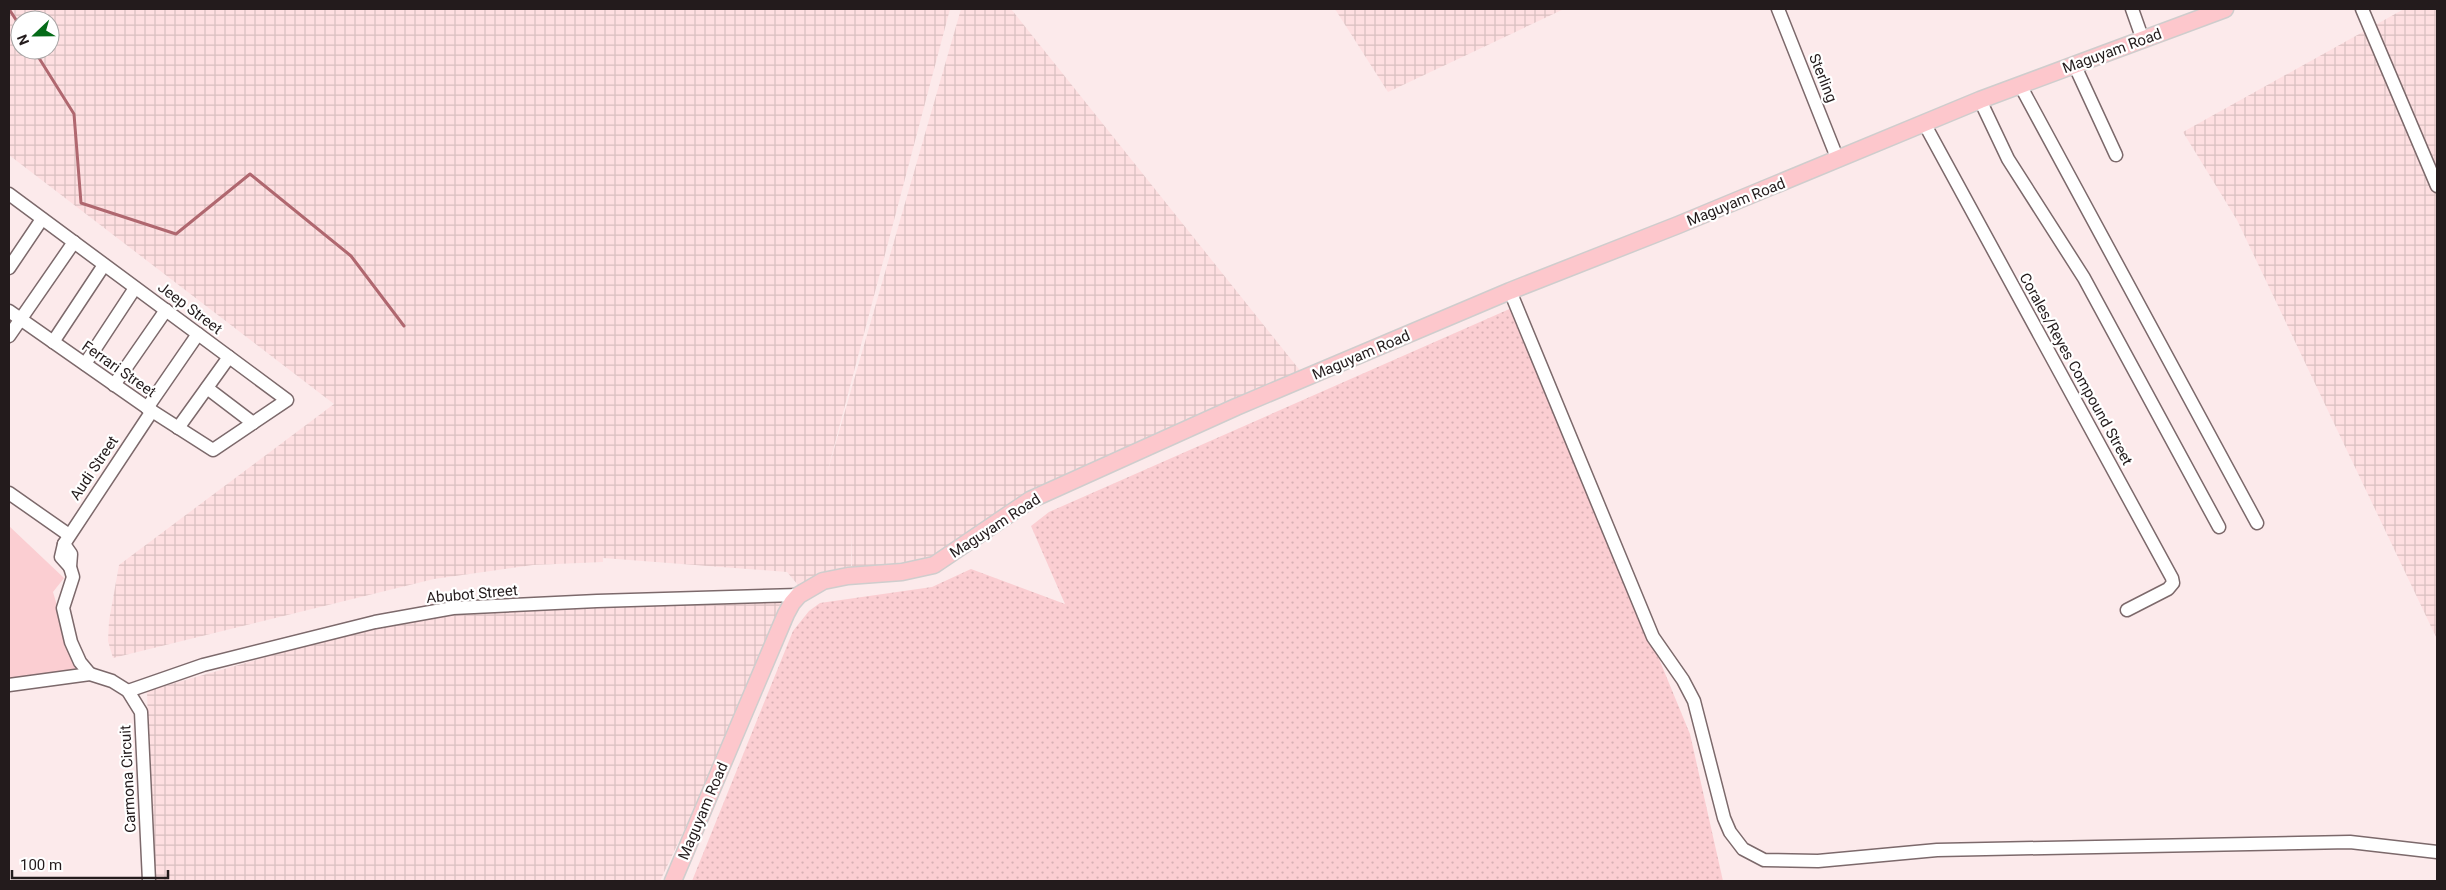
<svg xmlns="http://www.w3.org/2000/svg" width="2446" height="890" font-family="Roboto,sans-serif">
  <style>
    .industrial { fill: url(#industrial-grid); fill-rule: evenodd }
    .grass { fill: url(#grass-dots) }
    .pitch { fill: #fbced2 }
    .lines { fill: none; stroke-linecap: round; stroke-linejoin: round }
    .stream { stroke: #b0676f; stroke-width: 3 }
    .minor-casing { stroke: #7c696b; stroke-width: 15 }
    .major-casing { stroke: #cfcdcd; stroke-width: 19 }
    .minor { stroke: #fff; stroke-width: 12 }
    .major { stroke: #fdc7cc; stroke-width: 16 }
    .labels { text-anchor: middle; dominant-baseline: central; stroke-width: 4.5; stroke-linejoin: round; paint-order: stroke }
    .street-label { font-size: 15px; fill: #231b1c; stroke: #fff }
  </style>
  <defs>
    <pattern id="industrial-grid" width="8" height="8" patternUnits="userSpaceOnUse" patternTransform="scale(1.25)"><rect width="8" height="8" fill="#fedfe1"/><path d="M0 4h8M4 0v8" fill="none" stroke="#d9bfc0"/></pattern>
    <pattern id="grass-dots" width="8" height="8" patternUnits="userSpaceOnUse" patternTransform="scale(1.25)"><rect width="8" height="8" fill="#fbced2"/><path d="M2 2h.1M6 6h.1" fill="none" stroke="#d7b0b4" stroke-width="1.8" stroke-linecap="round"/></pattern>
  </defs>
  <rect width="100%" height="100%" fill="#fceaeb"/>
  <g class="industrial">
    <path d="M 9,9 L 950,9 L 826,477 L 961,9 L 1011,9 L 1302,373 L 1031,498 L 934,563 L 852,574 L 852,529 L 851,574 L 820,575 L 798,585 L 787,572 L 603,558 L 603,562 L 533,565 L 434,579 L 113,658 L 108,641 L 109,621 L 119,565 L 334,404 L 9,155 ZM 20,20 L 50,20 L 50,50 L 20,50 Z"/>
    <polygon points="1335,9 1564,9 1388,92"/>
    <polygon points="2404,9 2437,9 2437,639 2237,220 2183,132"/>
    <polygon points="785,596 698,801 660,881 153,881 147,691 375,626 456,612 646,606"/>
  </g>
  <polygon class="grass" points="1514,307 1690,734 1723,881 692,881 793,631 809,611 820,603 932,587 971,569 1065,604 1031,526 1049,512"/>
  <polygon class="pitch" points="9,526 64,578 53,592 77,674 9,682"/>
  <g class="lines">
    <g class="stream">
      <polyline points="9,9 20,26"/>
      <polyline points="34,50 74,114 81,203 176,234 250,174 351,256 404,326"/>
    </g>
    <g class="minor-casing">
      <g id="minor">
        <polyline points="1778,9 1838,160"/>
        <polyline points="2132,9 2143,40"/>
        <polyline points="2362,9 2437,186"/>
        <polyline points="2074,64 2116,155"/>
        <polyline points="2020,85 2257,523"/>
        <polyline points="1980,100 2008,159 2084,278 2219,527"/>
        <polyline points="1924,123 2172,578 2173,583 2168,589 2127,610"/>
        <polyline points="9,194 287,400 213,450 152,411 9,311"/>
        <polyline points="9,268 42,219"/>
        <polyline points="1510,291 1653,637 1683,680 1694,701 1724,818 1730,832 1743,849 1764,860 1818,861 1937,850 2350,842 2437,852"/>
        <polyline points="9,336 74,242"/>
        <polyline points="53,342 104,265"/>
        <polyline points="85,364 135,288"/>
        <polyline points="114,385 166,310"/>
        <polyline points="207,388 253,423"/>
        <polyline points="147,408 198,334"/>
        <polyline points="178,428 229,357"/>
        <polyline points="9,493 69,535"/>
        <polyline points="64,544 71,554 70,567 73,577 63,608 71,642 80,662 90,674"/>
        <polyline points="70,567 61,557 64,544 152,411"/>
        <polyline points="9,685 90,674 112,681 128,691 141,712 149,881"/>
        <polyline points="128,691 203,665 375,622 453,608 597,601 799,595"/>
      </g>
    </g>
    <g class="major-casing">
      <polyline id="major" points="673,881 786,614 792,603 799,595 823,581 848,576 902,572 934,565 1030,500 1236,407 1510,291 1678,225 1980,100 2225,9"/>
    </g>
    <use href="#minor" class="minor"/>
    <use href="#major" class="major"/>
  </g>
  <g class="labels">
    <g class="street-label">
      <text transform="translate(2112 51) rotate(-20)">Maguyam Road</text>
      <text transform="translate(1823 78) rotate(68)">Sterling</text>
      <text transform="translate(1736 202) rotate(-22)">Maguyam Road</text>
      <text transform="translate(190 308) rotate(37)">Jeep Street</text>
      <text transform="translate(1361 355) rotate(-23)">Maguyam Road</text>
      <text transform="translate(119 369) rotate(35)">Ferrari Street</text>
      <text transform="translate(2076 369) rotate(61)">Corales/Reyes Compound Street</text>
      <text transform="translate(94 468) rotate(-56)">Audi Street</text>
      <text transform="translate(995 526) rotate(-33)">Maguyam Road</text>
      <text transform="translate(472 594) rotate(-5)">Abubot Street</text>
      <text transform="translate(128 779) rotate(-93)">Carmona Circuit</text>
      <text transform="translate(703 811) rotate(-67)">Maguyam Road</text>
    </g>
  </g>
  <rect width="2446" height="890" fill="none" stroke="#231b1c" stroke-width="20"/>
  <g transform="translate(35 35) rotate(248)"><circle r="24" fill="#ffffff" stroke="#a7a4a4"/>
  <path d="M0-4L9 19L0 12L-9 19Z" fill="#056b18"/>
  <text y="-8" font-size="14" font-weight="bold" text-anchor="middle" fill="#231b1c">N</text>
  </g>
  <path d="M12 870v8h156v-8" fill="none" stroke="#231b1c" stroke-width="2.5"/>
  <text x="20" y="870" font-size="15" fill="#231b1c" stroke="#ffffff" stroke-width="4" paint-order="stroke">100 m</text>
</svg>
